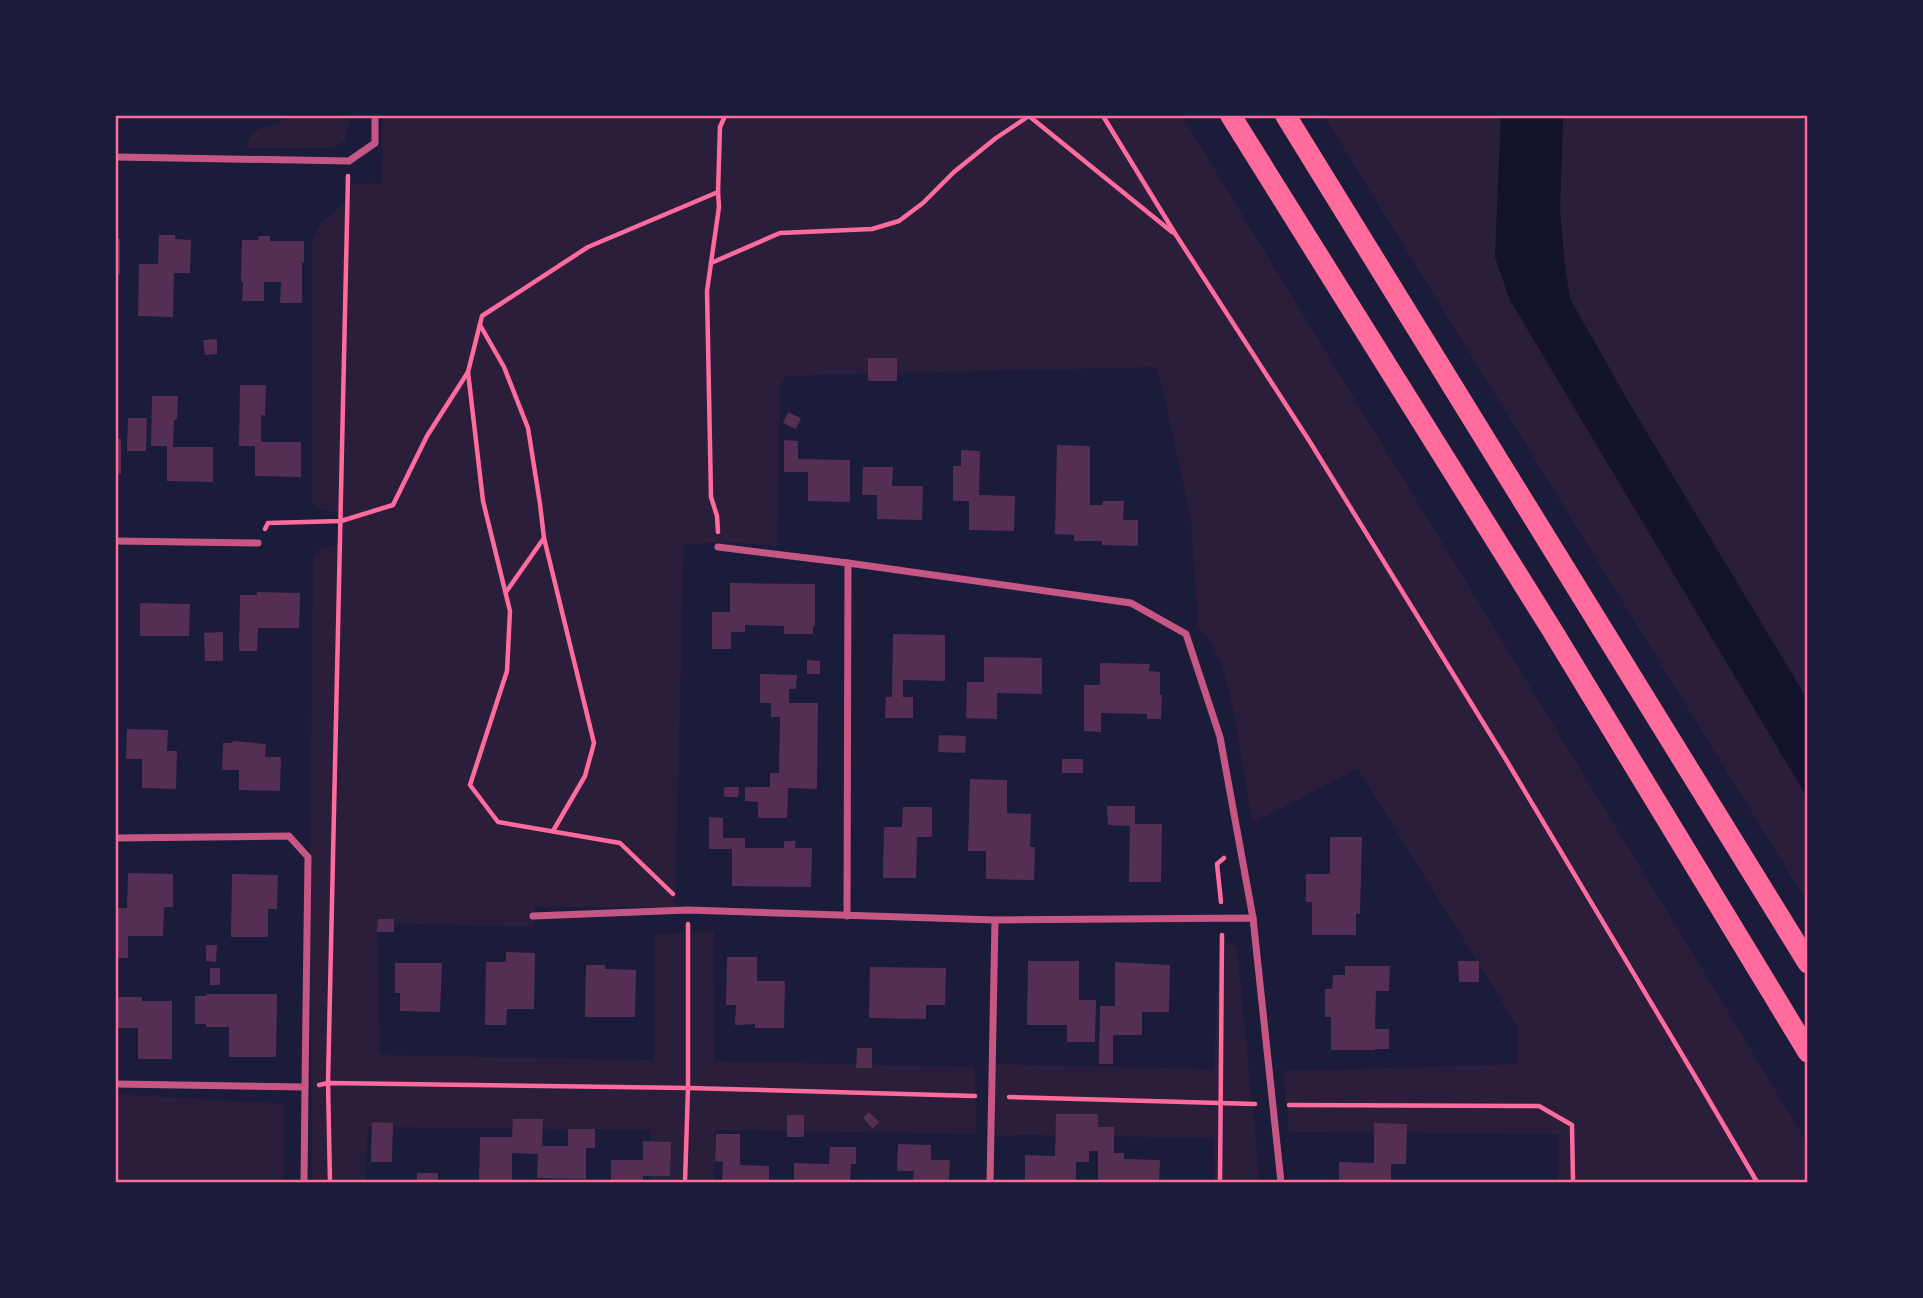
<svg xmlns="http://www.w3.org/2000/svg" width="1923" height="1298" font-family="'Titillium Web',sans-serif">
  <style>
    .green { fill: #2a1e3b }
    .water { fill: #12122b }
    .building { fill: #542f53 }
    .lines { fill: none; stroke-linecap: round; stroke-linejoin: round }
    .path { stroke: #ff6b9d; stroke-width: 4.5 }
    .minor { stroke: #c65784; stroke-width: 7 }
    .motorway { stroke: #ff6b9d; stroke-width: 21 }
    .neatline { fill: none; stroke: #ff6b9d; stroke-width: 2.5 }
  </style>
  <rect width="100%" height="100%" fill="#1b1b3a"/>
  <g class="green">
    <polygon points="294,116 351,116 345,141 332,148 246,148 250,137 255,131"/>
    <path d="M 383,116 L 1182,116 L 1709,980 L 1808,1145 L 1807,1182 L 1558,1182 L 1558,1134 L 1289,1132 L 1283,1071 L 1517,1064 L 1517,1026 L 1358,769 L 1252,823 L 1231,699 L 1223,669 L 1213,647 L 1198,626 L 1191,520 L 1163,391 L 1156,367 L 786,376 L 780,386 L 778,546 L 724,542 L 684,545 L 675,907 L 535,907 L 534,927 L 378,923 L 380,1054 L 385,1055 L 654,1060 L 655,934 L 714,931 L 715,1061 L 975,1067 L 976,1134 L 715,1130 L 714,1182 L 651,1182 L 651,1130 L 369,1127 L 366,1151 L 366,1182 L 312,1182 L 310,848 L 313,558 C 319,545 326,547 338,546 L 339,513 L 316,508 L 312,503 L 312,240 L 321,222 L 346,203 L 346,184 L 381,183 Z"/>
    <polygon points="1324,116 1501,116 1495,257 1510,300 1807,797 1807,902"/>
    <polygon points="1563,116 1807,116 1807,699 1632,408 1570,299 1565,267 1560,211"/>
    <polygon points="1219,938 1237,947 1260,1182 1214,1182 1213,1138 1027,1135 996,1136 994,1064 1214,1069"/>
    <polygon points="116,1094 284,1104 284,1182 116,1182"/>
  </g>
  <polygon class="water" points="1501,116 1563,116 1560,211 1565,267 1570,299 1632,408 1807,699 1807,797 1510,300 1495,257"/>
  <g class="building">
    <polygon points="159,235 175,235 175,239 191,240 190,273 174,273 173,317 138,316 139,264 158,264"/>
    <polygon points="259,236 270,236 270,241 304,241 304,262 302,262 302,303 280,303 281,282 264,282 264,301 242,301 243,282 241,282 242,240 258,240"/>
    <rect x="116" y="239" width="4" height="36"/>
    <polygon points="217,339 217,354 205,355 203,340"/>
    <rect x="868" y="358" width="29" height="23"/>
    <polygon points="240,385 266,385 265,416 261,415 261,442 301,442 301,477 255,476 255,446 239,446"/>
    <polygon points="152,396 178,396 177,419 174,420 173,447 213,447 213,482 167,481 167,446 151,446"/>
    <polygon points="788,412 801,418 796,429 783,423"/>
    <polygon points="128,418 147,418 146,451 127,451"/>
    <rect x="116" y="439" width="5" height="35"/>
    <polygon points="784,440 798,441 798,459 850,460 850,502 808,501 808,472 784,472"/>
    <polygon points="1057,445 1090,446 1090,505 1102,505 1103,501 1124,501 1123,520 1138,520 1138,546 1102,545 1102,541 1074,541 1074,535 1055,534"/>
    <polygon points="961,450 980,451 979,495 1015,496 1014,531 969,530 969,501 953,501 953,466 961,466"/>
    <polygon points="863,467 893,467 892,486 923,486 922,520 877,519 877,495 862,495"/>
    <polygon points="730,583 815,584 815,626 813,626 813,634 784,634 784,626 745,625 745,632 731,632 731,649 712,649 712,612 730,612"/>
    <polygon points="257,592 300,593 299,628 258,628 257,651 239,651 240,595 257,595"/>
    <polygon points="140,603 190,604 189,636 140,636"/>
    <polygon points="223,632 223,661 205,661 204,633"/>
    <polygon points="893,634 945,635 945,681 903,680 903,697 913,697 913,718 885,718 886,697 892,697"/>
    <polygon points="984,657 1042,658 1042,694 997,693 997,719 966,718 967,682 984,682"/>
    <polygon points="807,660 820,661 820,674 807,674"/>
    <polygon points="1100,663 1150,664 1149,671 1160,672 1160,695 1162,695 1161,719 1147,719 1147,714 1101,713 1101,732 1084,731 1084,685 1100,685"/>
    <polygon points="760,674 797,675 796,689 789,689 789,703 818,703 817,789 788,788 787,818 758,818 758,802 745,801 745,787 770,787 770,773 779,773 780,717 771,717 771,703 760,703"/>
    <polygon points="127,729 168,730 167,751 177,751 176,789 142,788 142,759 126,759"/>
    <polygon points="939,735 966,736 965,753 938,752"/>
    <polygon points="233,741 266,744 265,757 281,757 280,791 239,790 239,770 222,770 223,743 232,743"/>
    <rect x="1062" y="759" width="21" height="14"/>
    <polygon points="970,779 1007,780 1007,813 1031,814 1030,847 1035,847 1034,880 986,879 986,851 968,851"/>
    <polygon points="724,787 739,787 738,797 724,797"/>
    <polygon points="1107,806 1135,806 1135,824 1162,824 1161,882 1129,882 1130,826 1108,825"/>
    <polygon points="903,807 932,807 932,837 917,837 916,878 883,878 884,827 902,827"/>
    <polygon points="709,817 723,818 723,838 745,838 745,848 784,848 784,841 796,841 795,848 812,848 811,887 732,886 732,849 709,849"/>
    <polygon points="1330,837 1362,837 1360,914 1356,913 1356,935 1312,935 1312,902 1306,902 1306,874 1330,874"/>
    <polygon points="128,873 173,874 173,907 164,907 163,936 128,936 128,958 116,958 116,908 127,908"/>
    <polygon points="232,874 278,875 277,909 268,909 268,937 231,937"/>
    <polygon points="378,919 394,919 394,932 377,932"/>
    <polygon points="206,945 217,945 216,962 206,961"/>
    <polygon points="506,952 535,953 534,1009 507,1009 506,1025 485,1025 486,962 506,962"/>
    <polygon points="727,957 757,957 757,981 785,981 784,1028 755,1028 755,1024 735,1025 736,1005 726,1005"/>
    <polygon points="1028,961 1079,961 1079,1000 1096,1000 1095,1042 1067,1042 1067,1025 1027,1025"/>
    <polygon points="1458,961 1479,961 1479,982 1459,982"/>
    <polygon points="1115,962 1170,965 1169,1012 1142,1012 1142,1035 1113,1035 1113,1064 1099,1064 1100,1006 1115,1006"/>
    <polygon points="395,963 442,963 440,1012 400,1011 400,993 395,993"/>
    <polygon points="586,965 605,965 605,969 636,970 635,1017 585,1017"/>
    <polygon points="1345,966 1390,966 1389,991 1376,991 1375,1029 1389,1029 1389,1049 1375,1049 1375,1050 1331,1050 1331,1017 1325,1017 1325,989 1332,989 1333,975 1345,975"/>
    <polygon points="870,967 946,968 945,1005 926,1005 926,1019 869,1018"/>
    <rect x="210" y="968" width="10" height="17"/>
    <polygon points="206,994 277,994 276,1057 229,1057 229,1027 206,1027 206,1024 195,1024 195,996 206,996"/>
    <polygon points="116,997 142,997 142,1001 172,1001 172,1059 138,1059 138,1028 116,1028"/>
    <polygon points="857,1048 872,1048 872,1068 856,1068"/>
    <polygon points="869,1112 879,1122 873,1129 863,1118"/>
    <polygon points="1056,1114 1098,1114 1098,1127 1114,1127 1114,1153 1124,1153 1124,1159 1160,1160 1159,1182 1098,1182 1098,1151 1089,1151 1089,1162 1076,1162 1076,1182 1025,1182 1025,1155 1055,1156"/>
    <rect x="787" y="1115" width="17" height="22"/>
    <polygon points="513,1119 543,1119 542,1146 568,1146 568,1129 595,1129 595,1148 586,1148 586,1179 537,1178 538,1154 512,1153 512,1182 479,1182 480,1137 512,1137"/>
    <polygon points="372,1122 393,1123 392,1162 371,1162"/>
    <polygon points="1374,1123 1407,1124 1406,1164 1391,1164 1391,1182 1339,1182 1339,1162 1374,1163"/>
    <polygon points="716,1134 740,1134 740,1165 769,1166 769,1182 722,1182 723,1162 715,1161"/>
    <polygon points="643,1141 671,1142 670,1176 643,1176 643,1182 611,1182 611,1160 643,1160"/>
    <polygon points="898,1144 931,1145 931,1160 950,1160 949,1182 913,1182 914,1171 897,1171"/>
    <polygon points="830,1147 856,1147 856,1164 851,1164 850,1182 794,1182 794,1163 829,1164"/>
    <rect x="417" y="1173" width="21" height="9"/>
  </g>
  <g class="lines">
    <g class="path">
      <polyline points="1029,116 1172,232"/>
      <polyline points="1103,116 1176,235 1310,442 1508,763 1699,1083 1757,1182"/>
      <polyline points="711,263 780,233 872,229 899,221 923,203 954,172 996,138 1029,116"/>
      <polyline points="480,325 504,367 528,428 540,504 544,538 506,592"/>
      <polyline points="468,372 483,501 510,611 507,671 470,785 498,822 620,843 673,894"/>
      <polyline points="265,529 268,523 341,521 393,505 427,436 468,372 482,316 588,247 718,192"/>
      <polyline points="718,532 717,516 711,497 707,291 719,207 718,192 720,127 725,116"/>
      <polyline points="544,538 594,743 585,776 553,831"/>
      <polyline points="1221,902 1217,864 1224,858"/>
      <polyline points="319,1085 328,1083 688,1088 975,1096"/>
      <polyline points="1009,1097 1255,1104"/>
      <polyline points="1289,1105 1539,1106 1572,1125 1573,1182"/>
      <polyline points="330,1182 328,1083 348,176"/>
      <polyline points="685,1182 688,1088 688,924"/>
      <polyline points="1220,1182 1222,935"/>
    </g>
    <g class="minor">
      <polyline points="116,157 349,161 375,143 375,116"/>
      <polyline points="116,541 258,543"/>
      <polyline points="718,547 848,563 847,916"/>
      <polyline points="848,563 1131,603 1186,634 1220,737 1253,918"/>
      <polyline points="116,838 289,836 308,857 305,1087 116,1084"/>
      <polyline points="533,916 688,910 995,920 1253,918 1281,1182"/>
      <polyline points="304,1182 305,1087"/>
      <polyline points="990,1182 995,920"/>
    </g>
    <g class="motorway">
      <polyline points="1231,116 1552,630 1808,1052"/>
      <polyline points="1286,116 1808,963"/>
    </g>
  </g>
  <rect width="1923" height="1298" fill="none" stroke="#1b1b3a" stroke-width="234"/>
  <rect x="117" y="117" width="1689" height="1064" class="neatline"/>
</svg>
